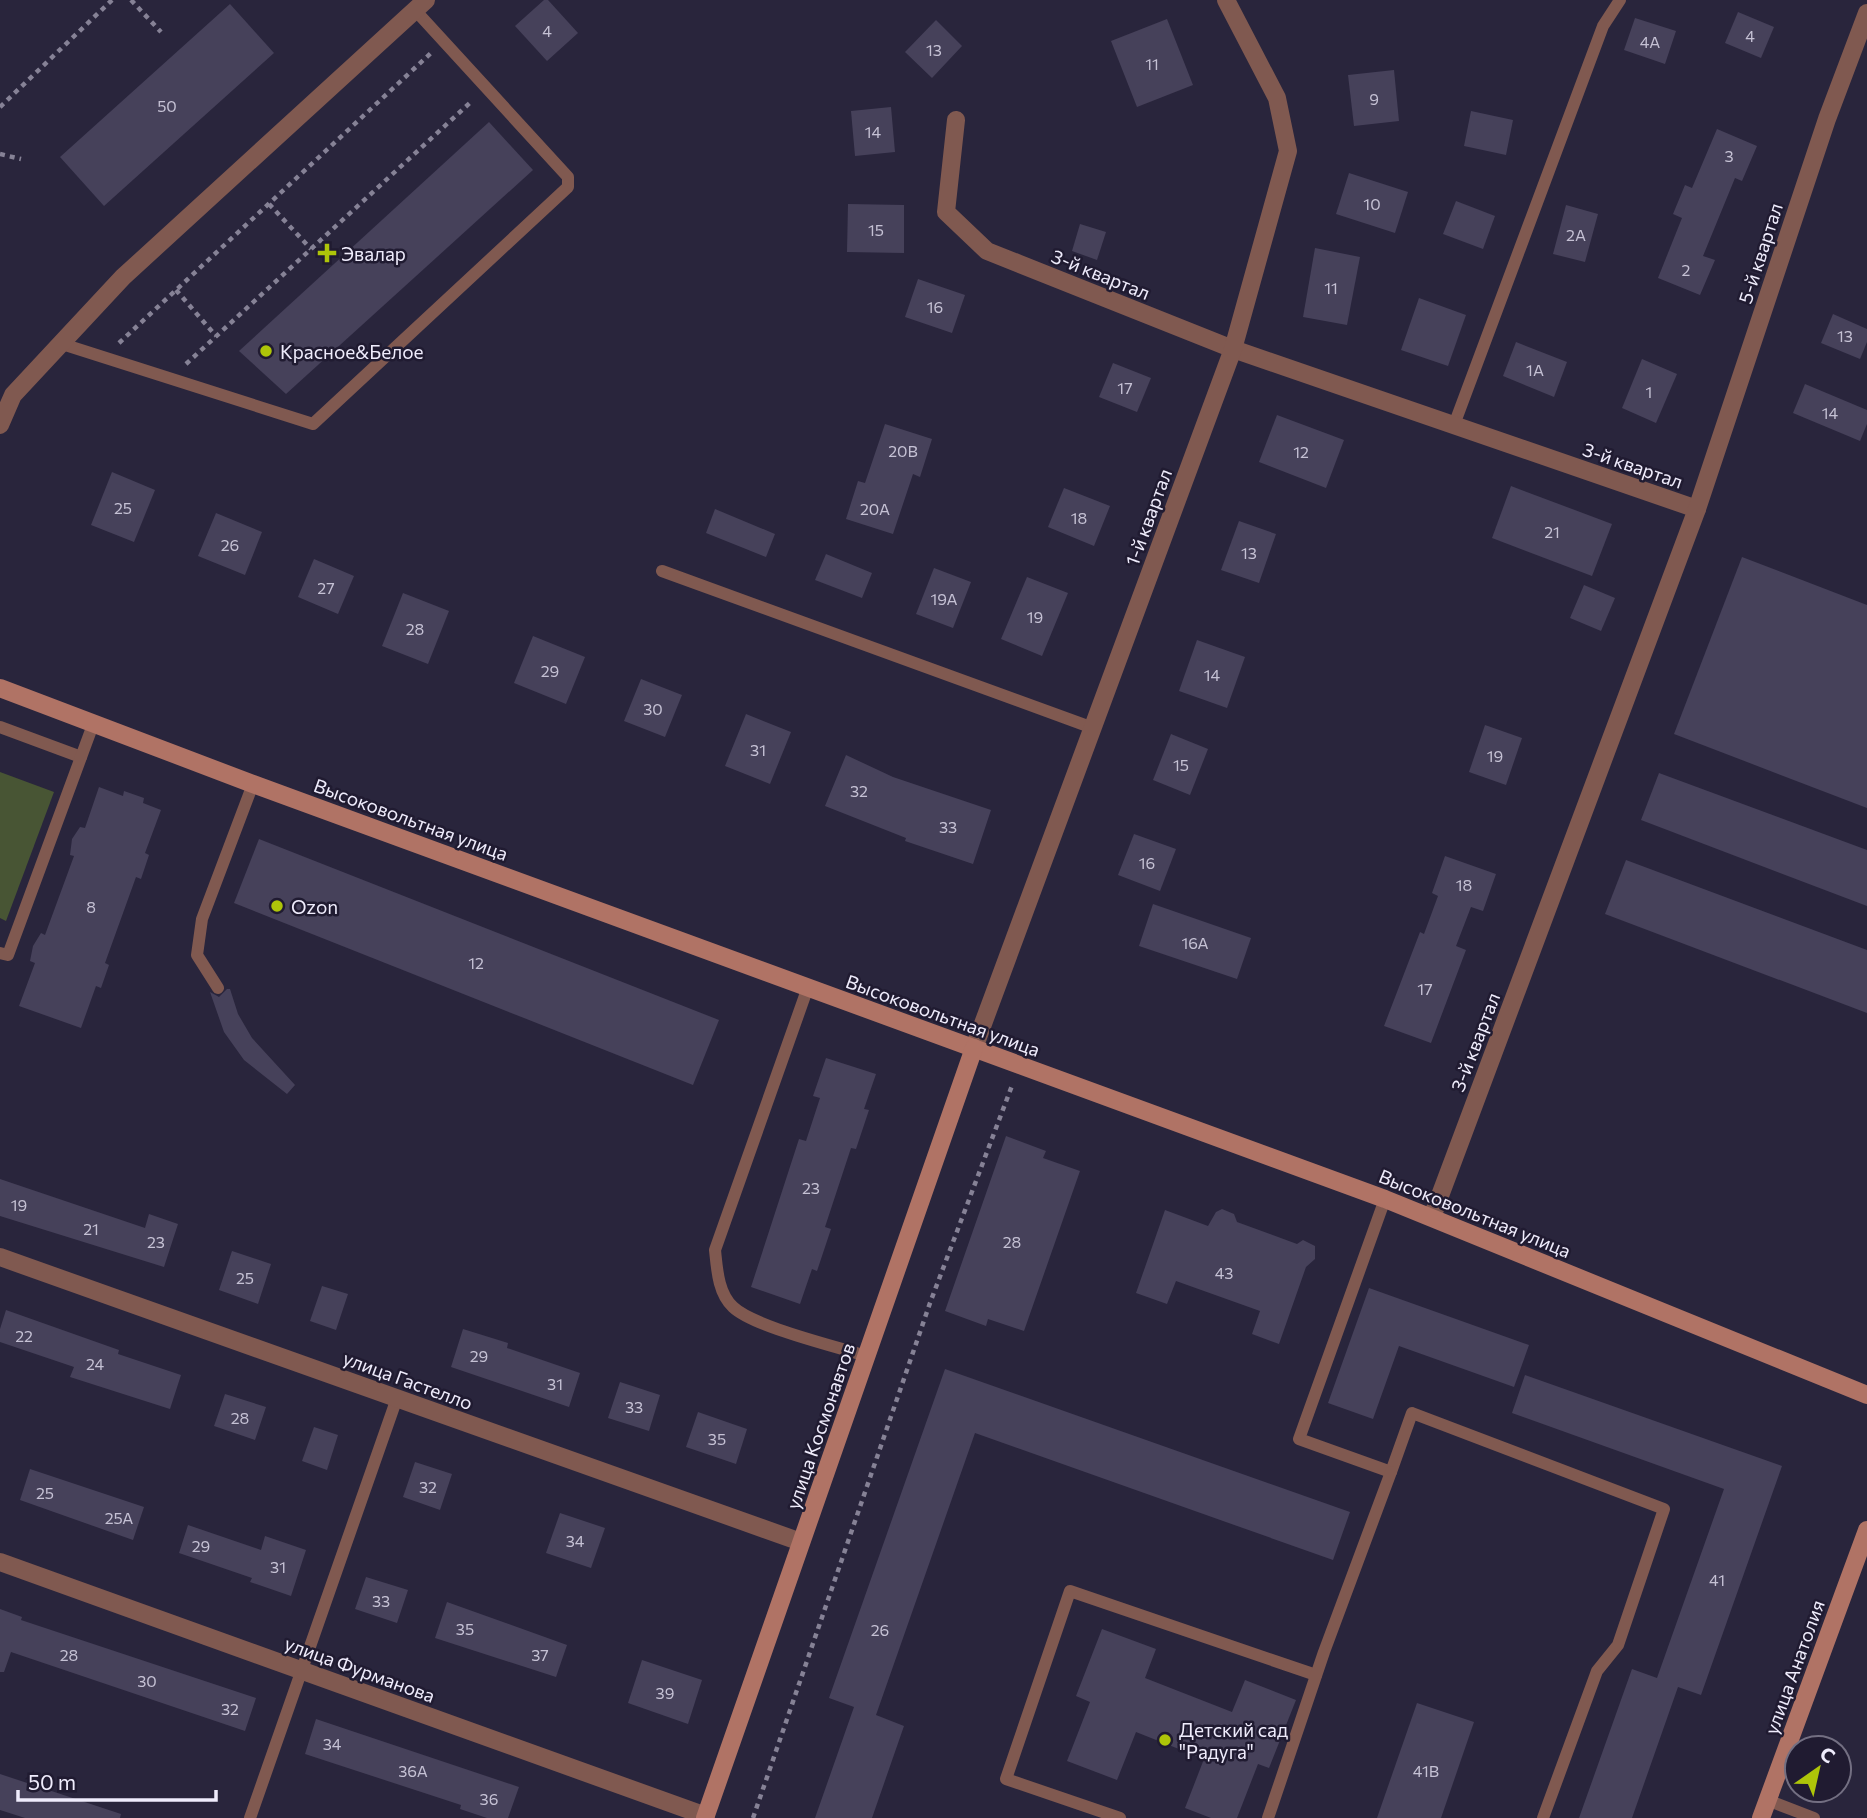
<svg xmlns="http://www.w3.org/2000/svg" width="1867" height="1818" font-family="Commissioner,sans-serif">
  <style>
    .green { fill: #485534 }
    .building { fill: #46415a }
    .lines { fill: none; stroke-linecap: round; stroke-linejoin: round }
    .path { stroke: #868296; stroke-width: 4.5; stroke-dasharray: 5 5; stroke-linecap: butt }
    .lane { stroke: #805950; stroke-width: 12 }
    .street { stroke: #805950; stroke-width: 18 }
    .secondary { stroke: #b07365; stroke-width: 18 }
    .poi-dot { fill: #aec509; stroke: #201b31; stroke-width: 2.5 }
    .labels { text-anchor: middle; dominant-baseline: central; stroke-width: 5; stroke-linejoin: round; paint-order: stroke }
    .number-label { font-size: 16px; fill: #c5c1d4 }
    .poi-label { font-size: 19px; fill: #efecfc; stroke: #201b31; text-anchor: start }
    .street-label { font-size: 19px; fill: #efecfc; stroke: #201b31 }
  </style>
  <rect width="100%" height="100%" fill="#29253c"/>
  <polygon class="green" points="0,772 54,792 6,921 0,918"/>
  <g class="building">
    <polygon points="544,0 548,0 578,33 547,61 515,26"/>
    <polygon points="230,4 274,53 104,206 60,157"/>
    <polygon points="1738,12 1774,27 1761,58 1725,43"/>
    <polygon points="1635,18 1676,31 1665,64 1624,50"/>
    <polygon points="1167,19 1193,85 1137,107 1111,41"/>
    <polygon points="936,20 962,46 932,78 905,52"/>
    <polygon points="1394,70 1399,121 1354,126 1348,75"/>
    <polygon points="891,107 895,152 855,156 851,111"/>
    <polygon points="1471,111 1513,120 1506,155 1464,146"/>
    <polygon points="489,122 533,170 286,394 239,351"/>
    <polygon points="1717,129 1757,146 1742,181 1735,178 1703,256 1715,260 1700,295 1658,278 1682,218 1673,214 1685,185 1692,188"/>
    <polygon points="1349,173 1408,192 1395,233 1336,214"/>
    <polygon points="1456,201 1495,216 1483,249 1443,234"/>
    <polygon points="848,204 904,205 904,253 847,252"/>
    <polygon points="1566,205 1598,214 1585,262 1553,254"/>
    <polygon points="1080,224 1106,232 1097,260 1072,251"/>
    <polygon points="1315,248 1360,257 1347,325 1303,317"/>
    <polygon points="918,279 965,295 952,333 905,317"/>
    <polygon points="1419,298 1466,315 1448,366 1401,350"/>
    <polygon points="1833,314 1867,329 1867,342 1860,359 1821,343"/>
    <polygon points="1516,342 1567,362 1554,397 1503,376"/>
    <polygon points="1642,359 1677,374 1656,423 1622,408"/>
    <polygon points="1113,363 1151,378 1137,412 1099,397"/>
    <polygon points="1805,384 1867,410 1867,424 1860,441 1793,413"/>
    <polygon points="1277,415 1344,440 1326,488 1259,462"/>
    <polygon points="885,424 932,439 920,477 913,474 893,534 846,519 858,481 865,483"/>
    <polygon points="112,472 155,490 134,542 91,525"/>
    <polygon points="1511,486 1612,524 1592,576 1492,538"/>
    <polygon points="1064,488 1110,506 1094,546 1048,527"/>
    <polygon points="715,509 775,534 766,557 706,533"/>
    <polygon points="216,513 262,532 245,575 198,556"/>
    <polygon points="1239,521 1276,534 1259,583 1221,570"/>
    <polygon points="826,554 872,573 862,598 815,580"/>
    <polygon points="1742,557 1867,605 1867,808 1674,734"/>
    <polygon points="314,559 354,576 338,614 298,597"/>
    <polygon points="934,568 971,582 953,628 916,614"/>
    <polygon points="1027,577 1068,593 1042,656 1001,639"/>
    <polygon points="1584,585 1615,598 1601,631 1570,618"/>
    <polygon points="403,593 449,611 428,664 382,646"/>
    <polygon points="533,636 585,657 566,704 514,683"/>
    <polygon points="1197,640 1245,657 1227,708 1179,691"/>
    <polygon points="641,679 682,695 665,737 624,721"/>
    <polygon points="746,714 791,732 770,784 725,766"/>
    <polygon points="1485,725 1522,738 1506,785 1469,772"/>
    <polygon points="1171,734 1208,749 1190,795 1153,780"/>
    <polygon points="846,755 893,777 991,810 973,864 905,841 906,838 825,806"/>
    <polygon points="1659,773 1867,850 1867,906 1641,820"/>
    <polygon points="99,787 123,796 124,791 144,798 143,803 161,810 145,853 149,855 141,879 136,877 105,963 109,965 101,988 96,986 81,1028 19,1006 35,963 30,961 33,946 41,933 45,935 74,856 70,855 72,839 80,827 85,828"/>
    <polygon points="1134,834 1176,849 1160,891 1118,875"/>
    <polygon points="259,839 719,1020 693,1085 234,903"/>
    <polygon points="1445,856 1496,874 1483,911 1471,907 1456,946 1466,950 1431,1043 1384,1026 1420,932 1424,934 1438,896 1432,893"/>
    <polygon points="1626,860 1867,950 1867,1013 1605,914"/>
    <polygon points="1153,904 1251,938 1237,979 1139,946"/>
    <polygon points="227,989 230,989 238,1014 252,1038 295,1085 287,1094 244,1060 224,1032 210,992 219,997"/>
    <polygon points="826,1058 876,1074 864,1109 869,1110 856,1149 851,1148 825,1227 831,1229 817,1271 812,1269 800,1304 751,1287 799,1139 806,1141 820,1098 813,1096"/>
    <polygon points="1006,1136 1046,1151 1043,1158 1080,1171 1024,1331 988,1319 986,1326 945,1311"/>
    <polygon points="0,1179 145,1228 149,1214 178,1224 164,1267 0,1216"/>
    <polygon points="1222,1209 1234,1214 1237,1222 1297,1244 1303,1240 1315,1246 1315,1259 1306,1267 1279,1344 1252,1334 1260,1311 1176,1281 1167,1304 1136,1293 1165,1210 1208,1226 1216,1212"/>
    <polygon points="232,1251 271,1264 258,1304 219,1290"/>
    <polygon points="322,1286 348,1294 336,1330 310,1321"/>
    <polygon points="1369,1288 1529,1345 1514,1387 1399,1346 1373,1419 1328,1403"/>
    <polygon points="6,1310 119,1350 118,1354 181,1375 170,1409 70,1377 74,1367 0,1342 0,1329"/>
    <polygon points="463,1329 508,1343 507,1348 580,1373 569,1407 451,1367"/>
    <polygon points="945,1369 1350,1512 1333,1560 975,1433 876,1715 904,1726 872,1818 815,1818 854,1707 829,1698"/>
    <polygon points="1525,1375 1782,1466 1701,1695 1678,1687 1632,1818 1579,1818 1632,1669 1657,1678 1724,1489 1512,1413"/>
    <polygon points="620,1382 660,1395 649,1431 608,1418"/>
    <polygon points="225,1394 266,1407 255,1440 214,1426"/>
    <polygon points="698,1412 747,1429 736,1464 686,1447"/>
    <polygon points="314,1427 338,1435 327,1470 302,1461"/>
    <polygon points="415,1462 452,1474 440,1510 403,1497"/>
    <polygon points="30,1469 144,1507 133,1540 20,1500"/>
    <polygon points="560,1513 605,1528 591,1568 546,1553"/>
    <polygon points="188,1525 261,1550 265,1536 306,1550 291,1596 250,1582 252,1578 179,1553"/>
    <polygon points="366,1577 408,1590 397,1623 355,1609"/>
    <polygon points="447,1602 567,1645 556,1677 435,1638"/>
    <polygon points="0,1609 22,1617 21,1620 256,1698 245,1731 11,1652 4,1672 0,1672"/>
    <polygon points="1102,1629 1156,1649 1145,1678 1232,1712 1245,1680 1296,1700 1269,1768 1258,1764 1237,1818 1211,1818 1185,1808 1204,1759 1136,1732 1117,1780 1067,1761 1090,1702 1076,1696"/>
    <polygon points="642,1660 702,1680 688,1724 628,1703"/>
    <polygon points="1417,1703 1474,1722 1441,1818 1377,1818"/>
    <polygon points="316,1719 519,1787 508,1818 487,1818 460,1809 461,1805 305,1754"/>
    <polygon points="0,1774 121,1814 120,1818 25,1818 0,1810"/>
  </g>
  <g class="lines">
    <g class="path">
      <polyline points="131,0 161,32"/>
      <polyline points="0,107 112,0"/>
      <polyline points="0,154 21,159"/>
      <polyline points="269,204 311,249"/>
      <polyline points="176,290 216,336"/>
      <polyline points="119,343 431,53"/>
      <polyline points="186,364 473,100"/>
      <polyline points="753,1818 930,1303 1013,1083"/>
    </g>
    <g class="lane">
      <polyline points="59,343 313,424 568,187 568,177 415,10"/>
      <polyline points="1454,425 1603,26 1620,0"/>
      <polyline points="662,571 1093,728"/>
      <polyline points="0,727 81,757"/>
      <polyline points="0,953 8,955 94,722"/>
      <path d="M 808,987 L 715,1250 C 717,1269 718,1293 733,1307 C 754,1327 835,1346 866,1356"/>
      <polyline points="218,988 197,955 202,919 253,784"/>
      <polyline points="1385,1199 1299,1439 1391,1472 1412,1413 1664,1509 1618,1645 1597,1671 1543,1818"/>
      <polyline points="1767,1800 1814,1818"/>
      <polyline points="250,1818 397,1398"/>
      <polyline points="1120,1818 1006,1779 1070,1591 1316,1675"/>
      <polyline points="1268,1818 1324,1652 1391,1472"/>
    </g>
    <g class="street">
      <polyline points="956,120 946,212 987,251 1233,349 1697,509"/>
      <polyline points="0,425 13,395 123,277 426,0"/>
      <polyline points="974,1048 1233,349 1288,151 1277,98 1226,0"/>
      <polyline points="1432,1217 1697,509 1827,119 1867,13"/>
      <polyline points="0,1257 801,1542"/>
      <polyline points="0,1562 706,1816"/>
    </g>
    <g class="secondary">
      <polyline points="0,688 253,784 1385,1199 1867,1395"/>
      <polyline points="705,1818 974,1048"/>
      <polyline points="1761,1818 1867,1530"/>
    </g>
  </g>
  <g class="poi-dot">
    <path d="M323.5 242.5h7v7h7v7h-7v7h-7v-7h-7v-7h7z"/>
    <circle cx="266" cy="351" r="7"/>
    <circle cx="277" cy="906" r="7"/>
    <circle cx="1165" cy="1740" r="7"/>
  </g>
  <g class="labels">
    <g class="number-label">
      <text x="547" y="30">4</text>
      <text x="1750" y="35">4</text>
      <text x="1650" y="41">4А</text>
      <text x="934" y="49">13</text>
      <text x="1152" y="63">11</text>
      <text x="1374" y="98">9</text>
      <text x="167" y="105">50</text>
      <text x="873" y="131">14</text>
      <text x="1729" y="155">3</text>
      <text x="1372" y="203">10</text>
      <text x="876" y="229">15</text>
      <text x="1576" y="234">2А</text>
      <text x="1686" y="269">2</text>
      <text x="1331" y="287">11</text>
      <text x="935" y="306">16</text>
      <text x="1845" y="335">13</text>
      <text x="1535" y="369">1А</text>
      <text x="1125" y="387">17</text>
      <text x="1649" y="391">1</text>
      <text x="1830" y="412">14</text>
      <text x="903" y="450">20В</text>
      <text x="1301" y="451">12</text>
      <text x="123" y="507">25</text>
      <text x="875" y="508">20А</text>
      <text x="1079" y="517">18</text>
      <text x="1552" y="531">21</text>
      <text x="230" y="544">26</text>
      <text x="1249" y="552">13</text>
      <text x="326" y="587">27</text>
      <text x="944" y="598">19А</text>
      <text x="1035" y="616">19</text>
      <text x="415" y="628">28</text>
      <text x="550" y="670">29</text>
      <text x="1212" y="674">14</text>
      <text x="653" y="708">30</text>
      <text x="758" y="749">31</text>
      <text x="1495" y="755">19</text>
      <text x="1181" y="764">15</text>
      <text x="859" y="790">32</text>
      <text x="948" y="826">33</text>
      <text x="1147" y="862">16</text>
      <text x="1464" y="884">18</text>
      <text x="91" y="906">8</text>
      <text x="1195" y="942">16А</text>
      <text x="476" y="962">12</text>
      <text x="1425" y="988">17</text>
      <text x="811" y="1187">23</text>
      <text x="19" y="1204">19</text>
      <text x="91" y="1228">21</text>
      <text x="156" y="1241">23</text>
      <text x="1012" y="1241">28</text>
      <text x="1224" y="1272">43</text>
      <text x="245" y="1277">25</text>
      <text x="24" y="1335">22</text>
      <text x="479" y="1355">29</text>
      <text x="95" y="1363">24</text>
      <text x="555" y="1383">31</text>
      <text x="634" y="1406">33</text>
      <text x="240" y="1417">28</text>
      <text x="717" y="1438">35</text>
      <text x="428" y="1486">32</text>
      <text x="45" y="1492">25</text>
      <text x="119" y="1517">25А</text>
      <text x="575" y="1540">34</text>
      <text x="201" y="1545">29</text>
      <text x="278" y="1566">31</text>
      <text x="1717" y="1579">41</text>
      <text x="381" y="1600">33</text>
      <text x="465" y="1628">35</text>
      <text x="880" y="1629">26</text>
      <text x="69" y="1654">28</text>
      <text x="540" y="1654">37</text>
      <text x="147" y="1680">30</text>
      <text x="665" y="1692">39</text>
      <text x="230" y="1708">32</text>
      <text x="332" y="1743">34</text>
      <text x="413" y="1770">36А</text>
      <text x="1426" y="1770">41В</text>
      <text x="489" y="1798">36</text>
    </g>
    <g class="poi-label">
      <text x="341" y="253">Эвалар</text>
      <text x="280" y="351">Красное&amp;Белое</text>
      <text x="291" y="906">Ozon</text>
      <text x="1179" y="1729">Детский сад<tspan x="1179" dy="22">"Радуга"</tspan></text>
    </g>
    <g class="street-label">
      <text transform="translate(1760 253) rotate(-72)">5-й квартал</text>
      <text transform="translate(1101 274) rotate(22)">3-й квартал</text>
      <text transform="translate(1633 465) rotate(19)">3-й квартал</text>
      <text transform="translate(1148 517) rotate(-70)">1-й квартал</text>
      <text transform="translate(411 819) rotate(20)">Высоковольтная улица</text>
      <text transform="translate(943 1015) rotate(20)">Высоковольтная улица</text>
      <text transform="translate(1475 1042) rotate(-69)">3-й квартал</text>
      <text transform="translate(1475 1213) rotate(22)">Высоковольтная улица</text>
      <text transform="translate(408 1380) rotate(20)">улица Гастелло</text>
      <text transform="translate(820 1426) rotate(-71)">улица Космонавтов</text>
      <text transform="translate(1794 1667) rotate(-70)">улица Анатолия</text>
      <text transform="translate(360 1669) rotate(20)">улица Фурманова</text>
    </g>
  </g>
  <g transform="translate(1818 1769) rotate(34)"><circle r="33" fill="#201b31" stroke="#736f82" stroke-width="2"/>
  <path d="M0-5L12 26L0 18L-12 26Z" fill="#aec509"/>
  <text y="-10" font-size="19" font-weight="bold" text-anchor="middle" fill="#efecfc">С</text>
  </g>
  <path d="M18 1790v10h198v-10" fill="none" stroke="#efecfc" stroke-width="3.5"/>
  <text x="28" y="1790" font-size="21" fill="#efecfc" stroke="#201b31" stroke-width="5" paint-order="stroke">50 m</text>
</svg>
